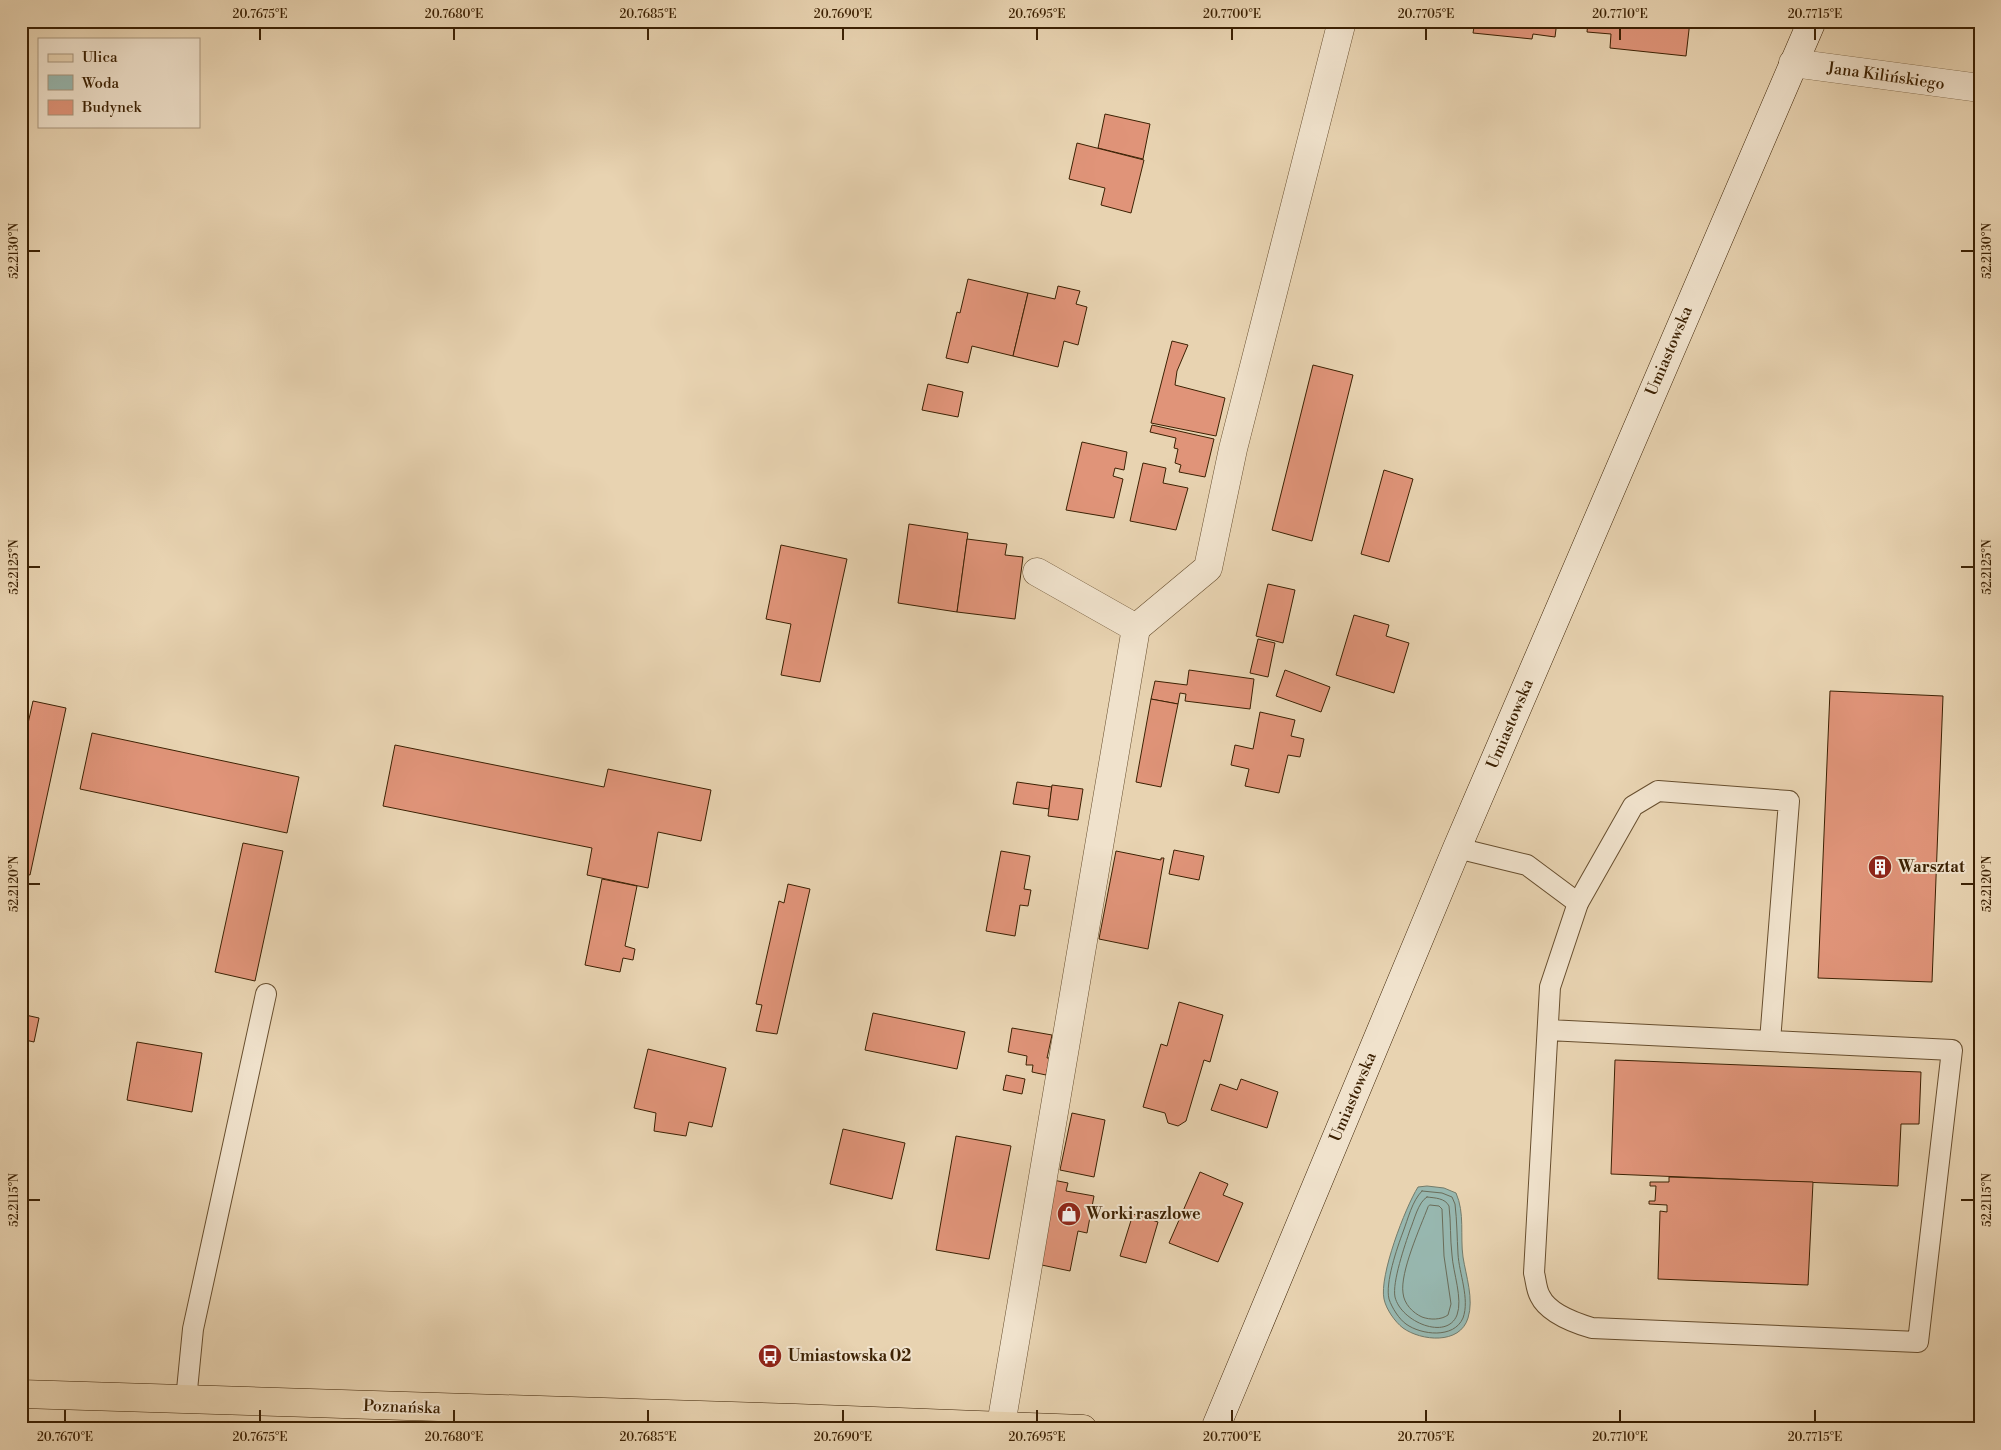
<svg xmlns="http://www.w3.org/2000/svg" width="2001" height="1450" font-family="'Libre Bodoni',serif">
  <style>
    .water { fill: #97b7af; stroke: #737b6a }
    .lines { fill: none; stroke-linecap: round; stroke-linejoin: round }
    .shore { stroke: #6a6c59; stroke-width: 1 }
    .building { fill: #e09479; stroke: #3c2103 }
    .service-casing { stroke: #674e2e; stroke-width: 22 }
    .minor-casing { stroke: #674e2e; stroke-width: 29 }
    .secondary-casing { stroke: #3c2103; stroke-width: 29 }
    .primary-casing { stroke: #3c2103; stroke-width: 29 }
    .service { stroke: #f0e2cc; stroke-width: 20 }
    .minor { stroke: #f0e2cc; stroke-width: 28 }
    .secondary { stroke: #f0e2cc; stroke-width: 28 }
    .primary { stroke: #e8d3b1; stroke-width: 28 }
    .ticks { fill: none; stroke: #3c2103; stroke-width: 2 }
    .labels { text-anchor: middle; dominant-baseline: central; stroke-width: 4; stroke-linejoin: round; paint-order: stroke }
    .street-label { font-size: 16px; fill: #3c2103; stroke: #f0e2cc }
    .poi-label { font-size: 16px; font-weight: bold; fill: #3c2103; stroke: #f0e2cc; text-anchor: start }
    .neatline { fill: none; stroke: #3c2103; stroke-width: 2 }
    .ticks-label { font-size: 12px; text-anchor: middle; fill: #3c2103 }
  </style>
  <rect width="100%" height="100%" fill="#e8d3b1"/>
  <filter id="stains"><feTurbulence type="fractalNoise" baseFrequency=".004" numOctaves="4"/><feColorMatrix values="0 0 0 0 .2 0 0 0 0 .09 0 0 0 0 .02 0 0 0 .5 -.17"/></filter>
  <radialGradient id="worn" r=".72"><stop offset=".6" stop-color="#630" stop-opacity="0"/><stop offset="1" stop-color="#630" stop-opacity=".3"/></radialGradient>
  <path class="water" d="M 1427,1186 L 1444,1188 L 1456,1193 C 1465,1213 1460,1236 1463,1257 C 1466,1276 1474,1299 1468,1318 C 1460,1345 1421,1341 1403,1328 C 1395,1322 1386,1309 1384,1299 C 1379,1276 1405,1208 1418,1187 Z"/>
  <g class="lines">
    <g class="shore">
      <path d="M 1422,1191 L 1442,1193 L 1452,1197 L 1455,1204 C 1457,1221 1457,1237 1458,1254 C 1459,1273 1470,1299 1463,1318 C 1454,1339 1421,1335 1406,1324 C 1399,1319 1392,1308 1389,1299 C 1385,1283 1397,1248 1403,1232 C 1408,1219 1412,1201 1422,1191 Z"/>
      <path d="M 1427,1197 C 1435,1198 1445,1198 1449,1206 C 1451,1222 1450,1239 1452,1255 C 1453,1272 1463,1299 1457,1315 C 1447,1341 1401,1322 1395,1297 C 1392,1282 1405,1245 1410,1230 C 1414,1221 1418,1202 1427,1197 Z"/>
      <path d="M 1430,1205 L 1439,1206 L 1442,1209 L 1444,1256 L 1451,1304 L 1448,1315 C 1441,1320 1430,1320 1422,1317 C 1413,1313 1404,1304 1403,1293 C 1400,1272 1420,1228 1428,1207 Z"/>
    </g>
  </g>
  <g class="building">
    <polygon points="1475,21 1557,21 1555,37 1533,34 1532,39 1473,33"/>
    <polygon points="1588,21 1690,21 1686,56 1610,48 1611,34 1587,32"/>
    <polygon points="1105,114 1150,124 1143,159 1098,148"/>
    <polygon points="1077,143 1144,160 1131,213 1101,205 1105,188 1069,179"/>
    <polygon points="968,279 1028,293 1013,356 972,346 968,363 946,358 957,312 960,313"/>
    <polygon points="1058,286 1080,291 1076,304 1087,307 1078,345 1064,341 1058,367 1013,356 1028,293 1055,299"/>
    <polygon points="1172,341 1188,345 1177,371 1175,385 1225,398 1216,436 1151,423"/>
    <polygon points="1313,365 1353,375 1312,541 1272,530"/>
    <polygon points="928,384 963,392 958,417 922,410"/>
    <polygon points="1152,425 1214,439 1205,477 1179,472 1181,465 1175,463 1178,449 1174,448 1176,438 1150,432"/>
    <polygon points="1082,442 1127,452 1124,470 1115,468 1113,476 1123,479 1114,518 1066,510"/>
    <polygon points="1143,463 1166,468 1163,483 1188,488 1176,530 1130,521"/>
    <polygon points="1384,470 1413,479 1389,562 1361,554"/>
    <polygon points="909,524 968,533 957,612 898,603"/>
    <polygon points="967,539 1007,544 1005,555 1023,557 1015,619 957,612"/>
    <polygon points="781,545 847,559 820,682 781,675 791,624 766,619"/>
    <polygon points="1268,584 1295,590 1283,643 1256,636"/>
    <polygon points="1354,615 1389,625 1386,636 1409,643 1394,693 1336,675"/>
    <polygon points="1258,639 1275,643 1268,677 1250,673"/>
    <polygon points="1189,670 1254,679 1250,709 1185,701 1186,694 1180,693 1178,704 1151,699 1155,681 1187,685"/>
    <polygon points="1285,670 1330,687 1321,712 1276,696"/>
    <polygon points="1830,691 1943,696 1932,982 1818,978"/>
    <polygon points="1151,699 1178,704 1161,787 1136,782"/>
    <polygon points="33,701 66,708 30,875 21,873 21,755"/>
    <polygon points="1260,712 1295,720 1291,736 1304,739 1300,757 1288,755 1279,793 1245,786 1249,769 1231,765 1235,745 1253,749"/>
    <polygon points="92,733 299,777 287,833 80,789"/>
    <polygon points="395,745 604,787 608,769 711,790 701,841 658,832 648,888 587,875 592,848 383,806"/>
    <polygon points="1017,782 1052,787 1049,809 1013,804"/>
    <polygon points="1052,785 1083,789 1078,820 1048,816"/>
    <polygon points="243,843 283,851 255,981 215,972"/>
    <polygon points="1174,850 1204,856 1199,880 1169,874"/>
    <polygon points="1001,851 1030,856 1024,889 1031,890 1028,906 1020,905 1015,936 986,931"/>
    <polygon points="1116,851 1161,860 1161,858 1164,858 1148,949 1099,939"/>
    <polygon points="602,879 637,886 625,946 635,949 633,960 623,958 620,972 585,965"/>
    <polygon points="788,884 810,889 777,1034 756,1031 762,1005 756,1004 779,901 784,903"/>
    <polygon points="1179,1002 1223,1015 1210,1062 1204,1060 1186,1121 1178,1126 1168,1123 1165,1113 1143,1107 1161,1044 1167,1046"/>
    <polygon points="873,1013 965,1032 957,1069 865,1050"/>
    <polygon points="21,1014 39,1018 34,1042 21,1039"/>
    <polygon points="1012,1028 1052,1035 1047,1058 1050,1058 1046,1075 1032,1072 1033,1065 1026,1065 1027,1056 1008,1052"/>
    <polygon points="137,1042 202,1053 192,1112 127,1100"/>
    <polygon points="648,1049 726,1068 712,1127 689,1122 686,1136 654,1131 656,1113 634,1108"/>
    <polygon points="1615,1060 1921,1072 1919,1124 1901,1124 1898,1186 1611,1174"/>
    <polygon points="1006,1075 1025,1079 1022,1094 1003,1090"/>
    <polygon points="1241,1079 1278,1092 1267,1128 1211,1110 1220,1084 1237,1090"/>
    <polygon points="1072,1113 1105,1120 1094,1177 1060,1170"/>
    <polygon points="843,1129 905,1143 892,1199 830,1184"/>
    <polygon points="956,1136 1011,1146 989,1259 936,1250"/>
    <polygon points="1200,1172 1228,1184 1223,1195 1243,1203 1218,1262 1169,1243"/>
    <polygon points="1669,1177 1813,1182 1808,1285 1658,1279 1660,1211 1667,1212 1667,1205 1649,1204 1649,1201 1655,1201 1656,1186 1650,1186 1650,1182 1669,1182"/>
    <polygon points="1053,1180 1068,1183 1066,1191 1094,1196 1087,1233 1078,1231 1070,1271 1037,1264"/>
    <polygon points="1133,1214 1158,1222 1146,1263 1120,1256"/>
  </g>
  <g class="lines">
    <g class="service-casing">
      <g id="service">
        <polyline points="1457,848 1527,865 1578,903"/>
        <path d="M 1548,1030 L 1952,1050 L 1918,1342 L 1592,1328 C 1575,1323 1548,1313 1540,1296 C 1536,1289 1536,1280 1534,1273 L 1550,987 L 1578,903 L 1633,806 L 1658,791 L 1789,801 L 1770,1041"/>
        <polyline points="186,1400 193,1329 266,994"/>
      </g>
    </g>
    <g class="minor-casing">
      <g id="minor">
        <polyline points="1793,63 1980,88"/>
        <polyline points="1037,572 1136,628 1208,568 1233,449 1342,21"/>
        <polyline points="1001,1425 1136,628"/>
      </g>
    </g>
    <g class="secondary-casing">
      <polyline id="secondary" points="1215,1429 1457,848 1812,21"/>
    </g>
    <g class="primary-casing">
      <polyline id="primary" points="21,1394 795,1418 1083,1429"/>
    </g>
    <use href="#service" class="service"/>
    <use href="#minor" class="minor"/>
    <use href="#secondary" class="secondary"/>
    <use href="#primary" class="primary"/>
  </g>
  <path class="ticks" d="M 260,28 L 260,40M 454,28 L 454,40M 648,28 L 648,40M 843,28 L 843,40M 1037,28 L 1037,40M 1232,28 L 1232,40M 1426,28 L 1426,40M 1620,28 L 1620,40M 1815,28 L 1815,40M 28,251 L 40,251M 1961,251 L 1974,251M 28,567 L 40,567M 1961,567 L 1974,567M 28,884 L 40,884M 1961,884 L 1974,884M 28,1200 L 40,1200M 1961,1200 L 1974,1200M 65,1410 L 65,1422M 260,1410 L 260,1422M 454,1410 L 454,1422M 648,1410 L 648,1422M 843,1410 L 843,1422M 1037,1410 L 1037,1422M 1232,1410 L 1232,1422M 1426,1410 L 1426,1422M 1620,1410 L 1620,1422M 1815,1410 L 1815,1422"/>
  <defs>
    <g id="building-disc" transform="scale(1.25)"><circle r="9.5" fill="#8f2418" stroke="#f0e2cc"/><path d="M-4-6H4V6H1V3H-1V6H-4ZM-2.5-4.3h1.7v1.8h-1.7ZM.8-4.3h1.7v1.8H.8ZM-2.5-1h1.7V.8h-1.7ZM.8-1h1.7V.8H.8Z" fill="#fff"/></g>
    <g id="shop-disc" transform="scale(1.25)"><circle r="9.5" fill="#8f2418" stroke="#f0e2cc"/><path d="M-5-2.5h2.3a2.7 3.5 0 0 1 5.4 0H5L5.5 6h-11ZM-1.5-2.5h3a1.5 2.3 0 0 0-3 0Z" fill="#fff"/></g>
    <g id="bus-disc" transform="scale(1.25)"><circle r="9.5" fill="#8f2418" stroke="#f0e2cc"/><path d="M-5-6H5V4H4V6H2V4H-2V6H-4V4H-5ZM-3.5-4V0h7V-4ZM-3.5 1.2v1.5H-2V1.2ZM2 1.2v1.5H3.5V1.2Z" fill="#fff"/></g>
  </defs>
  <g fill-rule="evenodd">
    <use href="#building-disc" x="1880" y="867"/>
    <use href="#shop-disc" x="1069" y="1214"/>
    <use href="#bus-disc" x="770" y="1356"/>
  </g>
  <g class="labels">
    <g class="street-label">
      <text transform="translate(1886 76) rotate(8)">Jana Kilińskiego</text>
      <text transform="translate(1669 351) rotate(-67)">Umiastowska</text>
      <text transform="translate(1510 724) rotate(-67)">Umiastowska</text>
      <text transform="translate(1353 1097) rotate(-67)">Umiastowska</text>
      <text transform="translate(402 1407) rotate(2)">Poznańska</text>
    </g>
    <g class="poi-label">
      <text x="1898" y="867">Warsztat</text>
      <text x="1086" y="1214">Worki raszlowe</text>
      <text x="788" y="1356">Umiastowska 02</text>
    </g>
  </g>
  <rect width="2001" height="1450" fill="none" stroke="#e8d3b1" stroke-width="55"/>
  <rect x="38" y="38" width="162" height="90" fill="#f0e2cc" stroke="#a8957c"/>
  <rect x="48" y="54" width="25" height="8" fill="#e8d3b1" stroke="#a8957c"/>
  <text x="82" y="62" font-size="15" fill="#3c2103">Ulica</text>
  <rect x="48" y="75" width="25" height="15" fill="#97b7af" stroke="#a8957c"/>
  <text x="82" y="88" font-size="15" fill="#3c2103">Woda</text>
  <rect x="48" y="100" width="25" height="15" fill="#e09479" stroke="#a8957c"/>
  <text x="82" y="112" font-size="15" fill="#3c2103">Budynek</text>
  <rect x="28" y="28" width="1946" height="1394" class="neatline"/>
  <g class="ticks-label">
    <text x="260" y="18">20.7675°E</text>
    <text x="454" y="18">20.7680°E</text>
    <text x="648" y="18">20.7685°E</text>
    <text x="843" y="18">20.7690°E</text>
    <text x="1037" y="18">20.7695°E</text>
    <text x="1232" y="18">20.7700°E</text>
    <text x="1426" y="18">20.7705°E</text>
    <text x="1620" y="18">20.7710°E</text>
    <text x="1815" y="18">20.7715°E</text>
    <text transform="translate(14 251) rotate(-90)" y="4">52.2130°N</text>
    <text transform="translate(1987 251) rotate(-90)" y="4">52.2130°N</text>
    <text transform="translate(14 567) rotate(-90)" y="4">52.2125°N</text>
    <text transform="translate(1987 567) rotate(-90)" y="4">52.2125°N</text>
    <text transform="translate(14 884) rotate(-90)" y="4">52.2120°N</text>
    <text transform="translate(1987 884) rotate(-90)" y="4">52.2120°N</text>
    <text transform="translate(14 1200) rotate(-90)" y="4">52.2115°N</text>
    <text transform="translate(1987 1200) rotate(-90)" y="4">52.2115°N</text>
    <text x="65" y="1441">20.7670°E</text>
    <text x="260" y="1441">20.7675°E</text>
    <text x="454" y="1441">20.7680°E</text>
    <text x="648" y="1441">20.7685°E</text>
    <text x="843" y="1441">20.7690°E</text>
    <text x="1037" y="1441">20.7695°E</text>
    <text x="1232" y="1441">20.7700°E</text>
    <text x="1426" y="1441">20.7705°E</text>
    <text x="1620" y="1441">20.7710°E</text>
    <text x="1815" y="1441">20.7715°E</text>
  </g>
  <rect width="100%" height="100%" filter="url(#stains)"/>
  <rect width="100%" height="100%" fill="url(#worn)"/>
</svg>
